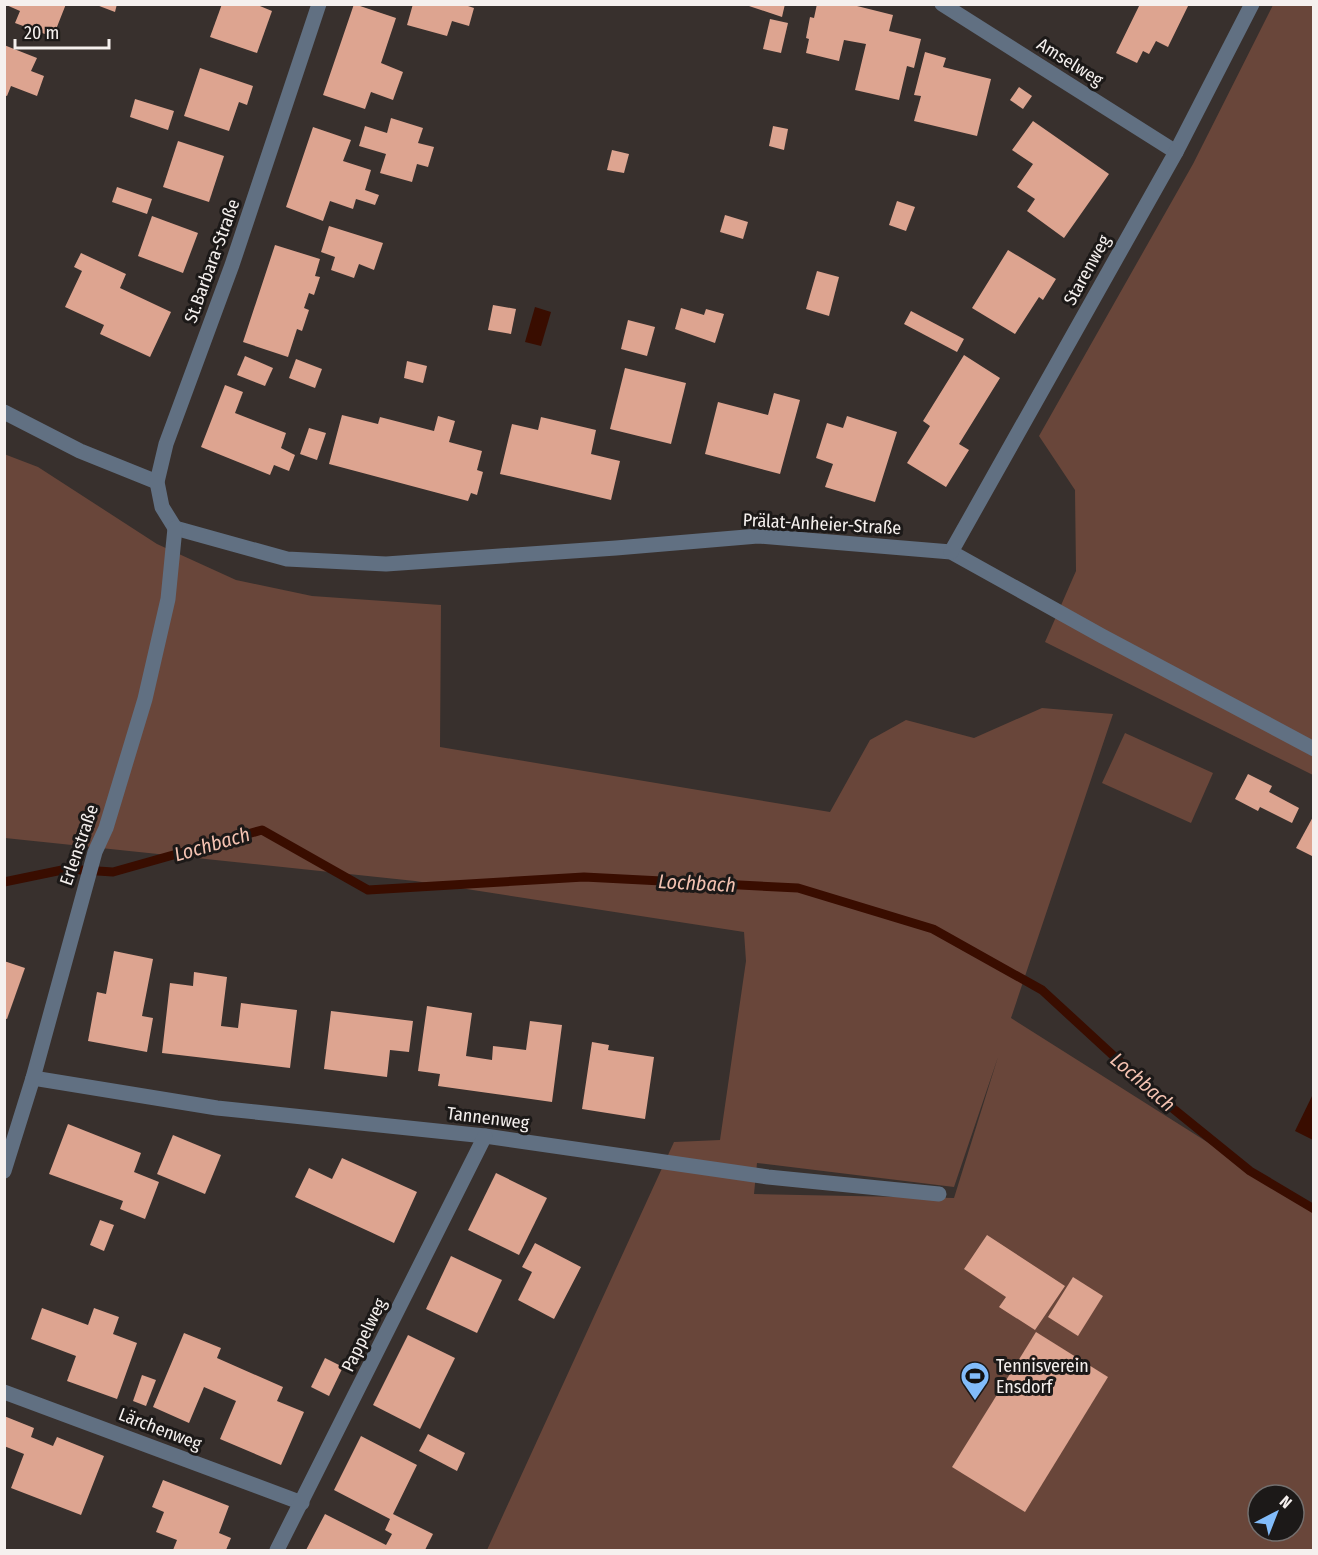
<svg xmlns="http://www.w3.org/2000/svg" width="1318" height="1555" font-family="'Fira Sans Condensed',sans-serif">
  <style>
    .green { fill: #69463a; fill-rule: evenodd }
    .water { fill: #390d00 }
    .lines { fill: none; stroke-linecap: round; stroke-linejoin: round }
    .stream { stroke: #390d00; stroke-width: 9 }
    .building { fill: #dda490 }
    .street { stroke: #617082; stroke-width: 15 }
    .labels { text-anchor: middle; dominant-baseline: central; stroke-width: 6; stroke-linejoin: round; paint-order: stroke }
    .street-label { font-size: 18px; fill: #f5f0ee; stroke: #1c1918 }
    .poi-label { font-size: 18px; fill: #f5f0ee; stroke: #1c1918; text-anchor: start }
    .water-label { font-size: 20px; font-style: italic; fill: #f4c2b1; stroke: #1c1918 }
  </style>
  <rect width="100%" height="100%" fill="#38302d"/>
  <g class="green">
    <polygon points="1273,5 1313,5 1313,775 1045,642 1076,571 1075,490 1039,436 1193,164"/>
    <path d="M 4,454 L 38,467 L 157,544 L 236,580 L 312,596 L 441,605 L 440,747 L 830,812 L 870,740 L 906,720 L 974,738 L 1042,708 L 1113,714 L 1011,1018 L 1313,1209 L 1313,1550 L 487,1550 L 674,1142 L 720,1140 L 746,961 L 744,932 L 415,881 L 5,838 ZM 998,1057 L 954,1198 L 754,1194 L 757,1163 L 954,1187 ZM 1258,1495 L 1294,1495 L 1294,1531 L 1258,1531 Z"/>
    <polygon points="1125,733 1213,773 1191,823 1102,783"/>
  </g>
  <g class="water">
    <polygon points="535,307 551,312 541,346 525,342"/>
    <polygon points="1313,1094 1314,1140 1313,1140 1295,1131"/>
  </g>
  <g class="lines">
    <polyline class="stream" points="4,882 67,869 113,872 262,830 368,890 584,877 798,888 933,929 1042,990 1155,1094 1250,1171 1314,1209"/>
  </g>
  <g class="building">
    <polygon points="4,4 66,4 53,37 15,23 20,11"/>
    <polygon points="94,4 117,4 115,12"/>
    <polygon points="222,4 255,4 272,11 257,53 210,37"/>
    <polygon points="354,4 396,18 381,63 403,72 393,100 371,92 365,109 323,95"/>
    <polygon points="413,4 462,4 474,8 469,26 452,21 447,36 407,25"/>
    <polygon points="743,4 785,4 782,17"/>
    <polygon points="817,4 849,4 893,15 889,31 921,39 914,68 907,66 899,100 855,90 866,44 844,40 839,61 806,53 809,39 806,38 810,17 814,18"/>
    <polygon points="1140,4 1189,4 1168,47 1156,41 1149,54 1143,51 1137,63 1116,53"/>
    <polygon points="770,19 788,23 781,53 763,49"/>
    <polygon points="4,45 37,58 31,71 44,76 37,96 11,86 7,96 4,95"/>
    <polygon points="925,52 946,58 943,67 991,79 977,136 914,121 921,96 914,95"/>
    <polygon points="200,68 253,86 247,105 239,102 229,131 184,116"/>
    <polygon points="1019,87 1032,96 1023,109 1010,100"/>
    <polygon points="135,99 174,111 168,130 130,117"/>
    <polygon points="391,118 423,128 418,143 434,147 428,167 417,164 412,182 380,173 386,154 359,146 365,126 387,133"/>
    <polygon points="1033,121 1109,174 1064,238 1027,211 1035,199 1017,187 1033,164 1012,150"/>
    <polygon points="773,126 788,129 784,150 769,146"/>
    <polygon points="313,127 351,140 343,161 371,170 365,190 379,195 375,205 356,199 353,209 330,201 323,221 286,207"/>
    <polygon points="178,141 224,156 209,202 163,187"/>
    <polygon points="612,150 629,154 624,173 607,170"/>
    <polygon points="117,187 152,199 147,214 112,202"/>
    <polygon points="897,201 915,207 906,231 889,225"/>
    <polygon points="725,215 748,222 743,239 720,232"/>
    <polygon points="152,216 198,233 183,273 138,256"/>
    <polygon points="329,226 383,243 374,270 359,264 354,278 331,270 335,257 321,252"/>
    <polygon points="275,245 320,259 315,276 320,277 314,295 309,293 304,308 309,310 302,331 297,329 288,357 243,342"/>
    <polygon points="1008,250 1056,279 1043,300 1039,297 1015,334 972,308"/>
    <polygon points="81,253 126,274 120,288 171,312 150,357 100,334 104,325 65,307 82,271 74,267"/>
    <polygon points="817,271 839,277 829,316 806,309"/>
    <polygon points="493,305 516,309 511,334 488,330"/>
    <polygon points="681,308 704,315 706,309 724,314 715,343 675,329"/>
    <polygon points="911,311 964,339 957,352 904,324"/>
    <polygon points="628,320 655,327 647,356 621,349"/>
    <polygon points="964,355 1000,378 959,444 969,450 946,487 907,463 930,426 923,421"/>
    <polygon points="245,356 273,368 265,386 237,375"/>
    <polygon points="296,359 322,369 315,388 289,378"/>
    <polygon points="407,361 427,366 423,383 404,378"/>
    <polygon points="625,368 686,383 671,444 610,429"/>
    <polygon points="225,385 243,392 235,413 286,433 281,448 295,455 289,471 274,465 270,475 201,447"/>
    <polygon points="774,393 800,400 780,474 705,454 718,402 768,415"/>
    <polygon points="342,415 378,424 380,417 434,431 438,416 455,421 449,442 482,451 477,470 483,472 477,495 471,493 468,501 329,464"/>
    <polygon points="847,416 897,432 875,502 825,487 833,464 816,458 827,423 843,428"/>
    <polygon points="541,417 596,430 591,454 620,461 611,500 500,474 512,424 538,430"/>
    <polygon points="309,428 326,433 317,460 300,454"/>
    <polygon points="1248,774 1272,786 1269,792 1299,808 1292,823 1260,807 1258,811 1235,799"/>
    <polygon points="1314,815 1314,857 1296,848"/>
    <polygon points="114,951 153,959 142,1016 153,1018 147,1052 88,1041 97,992 106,994"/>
    <polygon points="4,961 25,968 7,1019 4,1018"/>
    <polygon points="194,972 227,977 221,1026 238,1028 241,1003 297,1010 290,1068 162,1053 170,983 193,986"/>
    <polygon points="427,1006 472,1013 466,1056 492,1060 493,1046 526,1050 530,1021 562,1025 552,1102 438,1086 440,1074 418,1071"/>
    <polygon points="331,1011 413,1021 409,1052 390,1050 387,1077 324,1069"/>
    <polygon points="592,1042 609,1045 608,1050 654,1057 645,1119 582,1109"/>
    <polygon points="68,1124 141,1153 134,1172 159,1182 145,1219 120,1209 123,1201 49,1174"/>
    <polygon points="173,1135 221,1155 205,1194 157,1174"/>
    <polygon points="342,1158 417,1192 394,1243 295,1197 309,1168 332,1179"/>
    <polygon points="496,1173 547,1198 519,1255 468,1230"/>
    <polygon points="100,1220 114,1225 104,1251 90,1245"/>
    <polygon points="987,1235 1065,1286 1035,1330 999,1307 1006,1297 964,1269"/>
    <polygon points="535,1243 581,1267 554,1319 518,1300 532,1272 522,1267"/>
    <polygon points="451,1256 502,1280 477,1333 426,1309"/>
    <polygon points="1073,1277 1103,1296 1078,1336 1048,1317"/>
    <polygon points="42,1308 88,1325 94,1308 119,1317 113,1334 137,1343 117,1399 67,1381 76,1356 31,1339"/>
    <polygon points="1036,1332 1108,1377 1025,1512 952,1467"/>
    <polygon points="184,1333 221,1348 217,1358 283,1387 277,1401 304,1412 281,1465 220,1439 236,1401 204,1387 189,1423 153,1407"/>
    <polygon points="408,1335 455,1358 420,1429 373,1405"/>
    <polygon points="325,1358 343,1367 329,1396 311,1387"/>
    <polygon points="142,1375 156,1380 146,1406 133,1401"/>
    <polygon points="4,1416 34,1428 31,1437 53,1446 57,1437 104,1456 81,1515 11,1488 24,1454 4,1446"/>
    <polygon points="428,1434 465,1453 457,1471 419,1451"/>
    <polygon points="361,1436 417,1465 393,1514 433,1534 425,1550 306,1550 325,1514 386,1545 392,1534 385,1530 390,1519 334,1490"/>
    <polygon points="163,1480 229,1506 219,1533 231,1538 226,1550 173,1550 177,1540 156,1532 164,1512 152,1507"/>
  </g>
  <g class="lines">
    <g class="street">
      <polyline points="942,4 1176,152"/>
      <polyline points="4,412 80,451 157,482"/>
      <polyline points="175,528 287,559 386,564 616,548 758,536 951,552 1102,636 1314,749"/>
      <polyline points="175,528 162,507 157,482 166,444 232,265 319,4"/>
      <polyline points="951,552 1176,152 1252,4"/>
      <polyline points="33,1078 217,1108 485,1136 768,1177 939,1194"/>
      <polyline points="4,1171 33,1078 95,852 106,828 145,699 168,599 175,528"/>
      <polyline points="4,1392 302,1503"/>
      <polyline points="277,1550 485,1136"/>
    </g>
  </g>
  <defs>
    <g id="stadium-pin" transform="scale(1.5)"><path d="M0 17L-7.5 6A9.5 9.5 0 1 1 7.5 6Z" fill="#82bcfa" stroke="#1c1918"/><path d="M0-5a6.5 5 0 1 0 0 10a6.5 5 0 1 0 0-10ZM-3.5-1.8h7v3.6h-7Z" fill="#111"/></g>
  </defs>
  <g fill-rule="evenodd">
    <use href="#stadium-pin" x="975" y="1376"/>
  </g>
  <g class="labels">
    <g class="street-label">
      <text transform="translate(1070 62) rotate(32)">Amselweg</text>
      <text transform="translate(212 261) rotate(-70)">St.Barbara-Straße</text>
      <text transform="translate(1087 270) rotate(-61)">Starenweg</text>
      <text transform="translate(822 524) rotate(3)">Prälat-Anheier-Straße</text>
      <text transform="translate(79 845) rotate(-71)">Erlenstraße</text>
      <text transform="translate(488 1118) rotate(7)">Tannenweg</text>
      <text transform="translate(364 1335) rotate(-64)">Pappelweg</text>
      <text transform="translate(160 1429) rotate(21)">Lärchenweg</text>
    </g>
    <g class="poi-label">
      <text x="996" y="1366">Tennisverein<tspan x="996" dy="21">Ensdorf</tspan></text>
    </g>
    <g class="water-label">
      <text transform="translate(212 844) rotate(-16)">Lochbach</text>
      <text transform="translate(697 883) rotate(3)">Lochbach</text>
      <text transform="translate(1143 1082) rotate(41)">Lochbach</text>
    </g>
  </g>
  <rect width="1318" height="1555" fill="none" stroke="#f5f0ee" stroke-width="12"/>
  <g transform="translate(1276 1513) rotate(42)"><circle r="28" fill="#1c1918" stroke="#736f6e" stroke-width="1.5"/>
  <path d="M0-4.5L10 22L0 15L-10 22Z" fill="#82bcfa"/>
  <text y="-9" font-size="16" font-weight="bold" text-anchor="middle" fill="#f5f0ee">N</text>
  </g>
  <path d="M15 39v9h94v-9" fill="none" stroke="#f5f0ee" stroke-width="3"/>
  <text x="24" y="39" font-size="18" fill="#f5f0ee" stroke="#1c1918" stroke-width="4.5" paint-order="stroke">20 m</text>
</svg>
